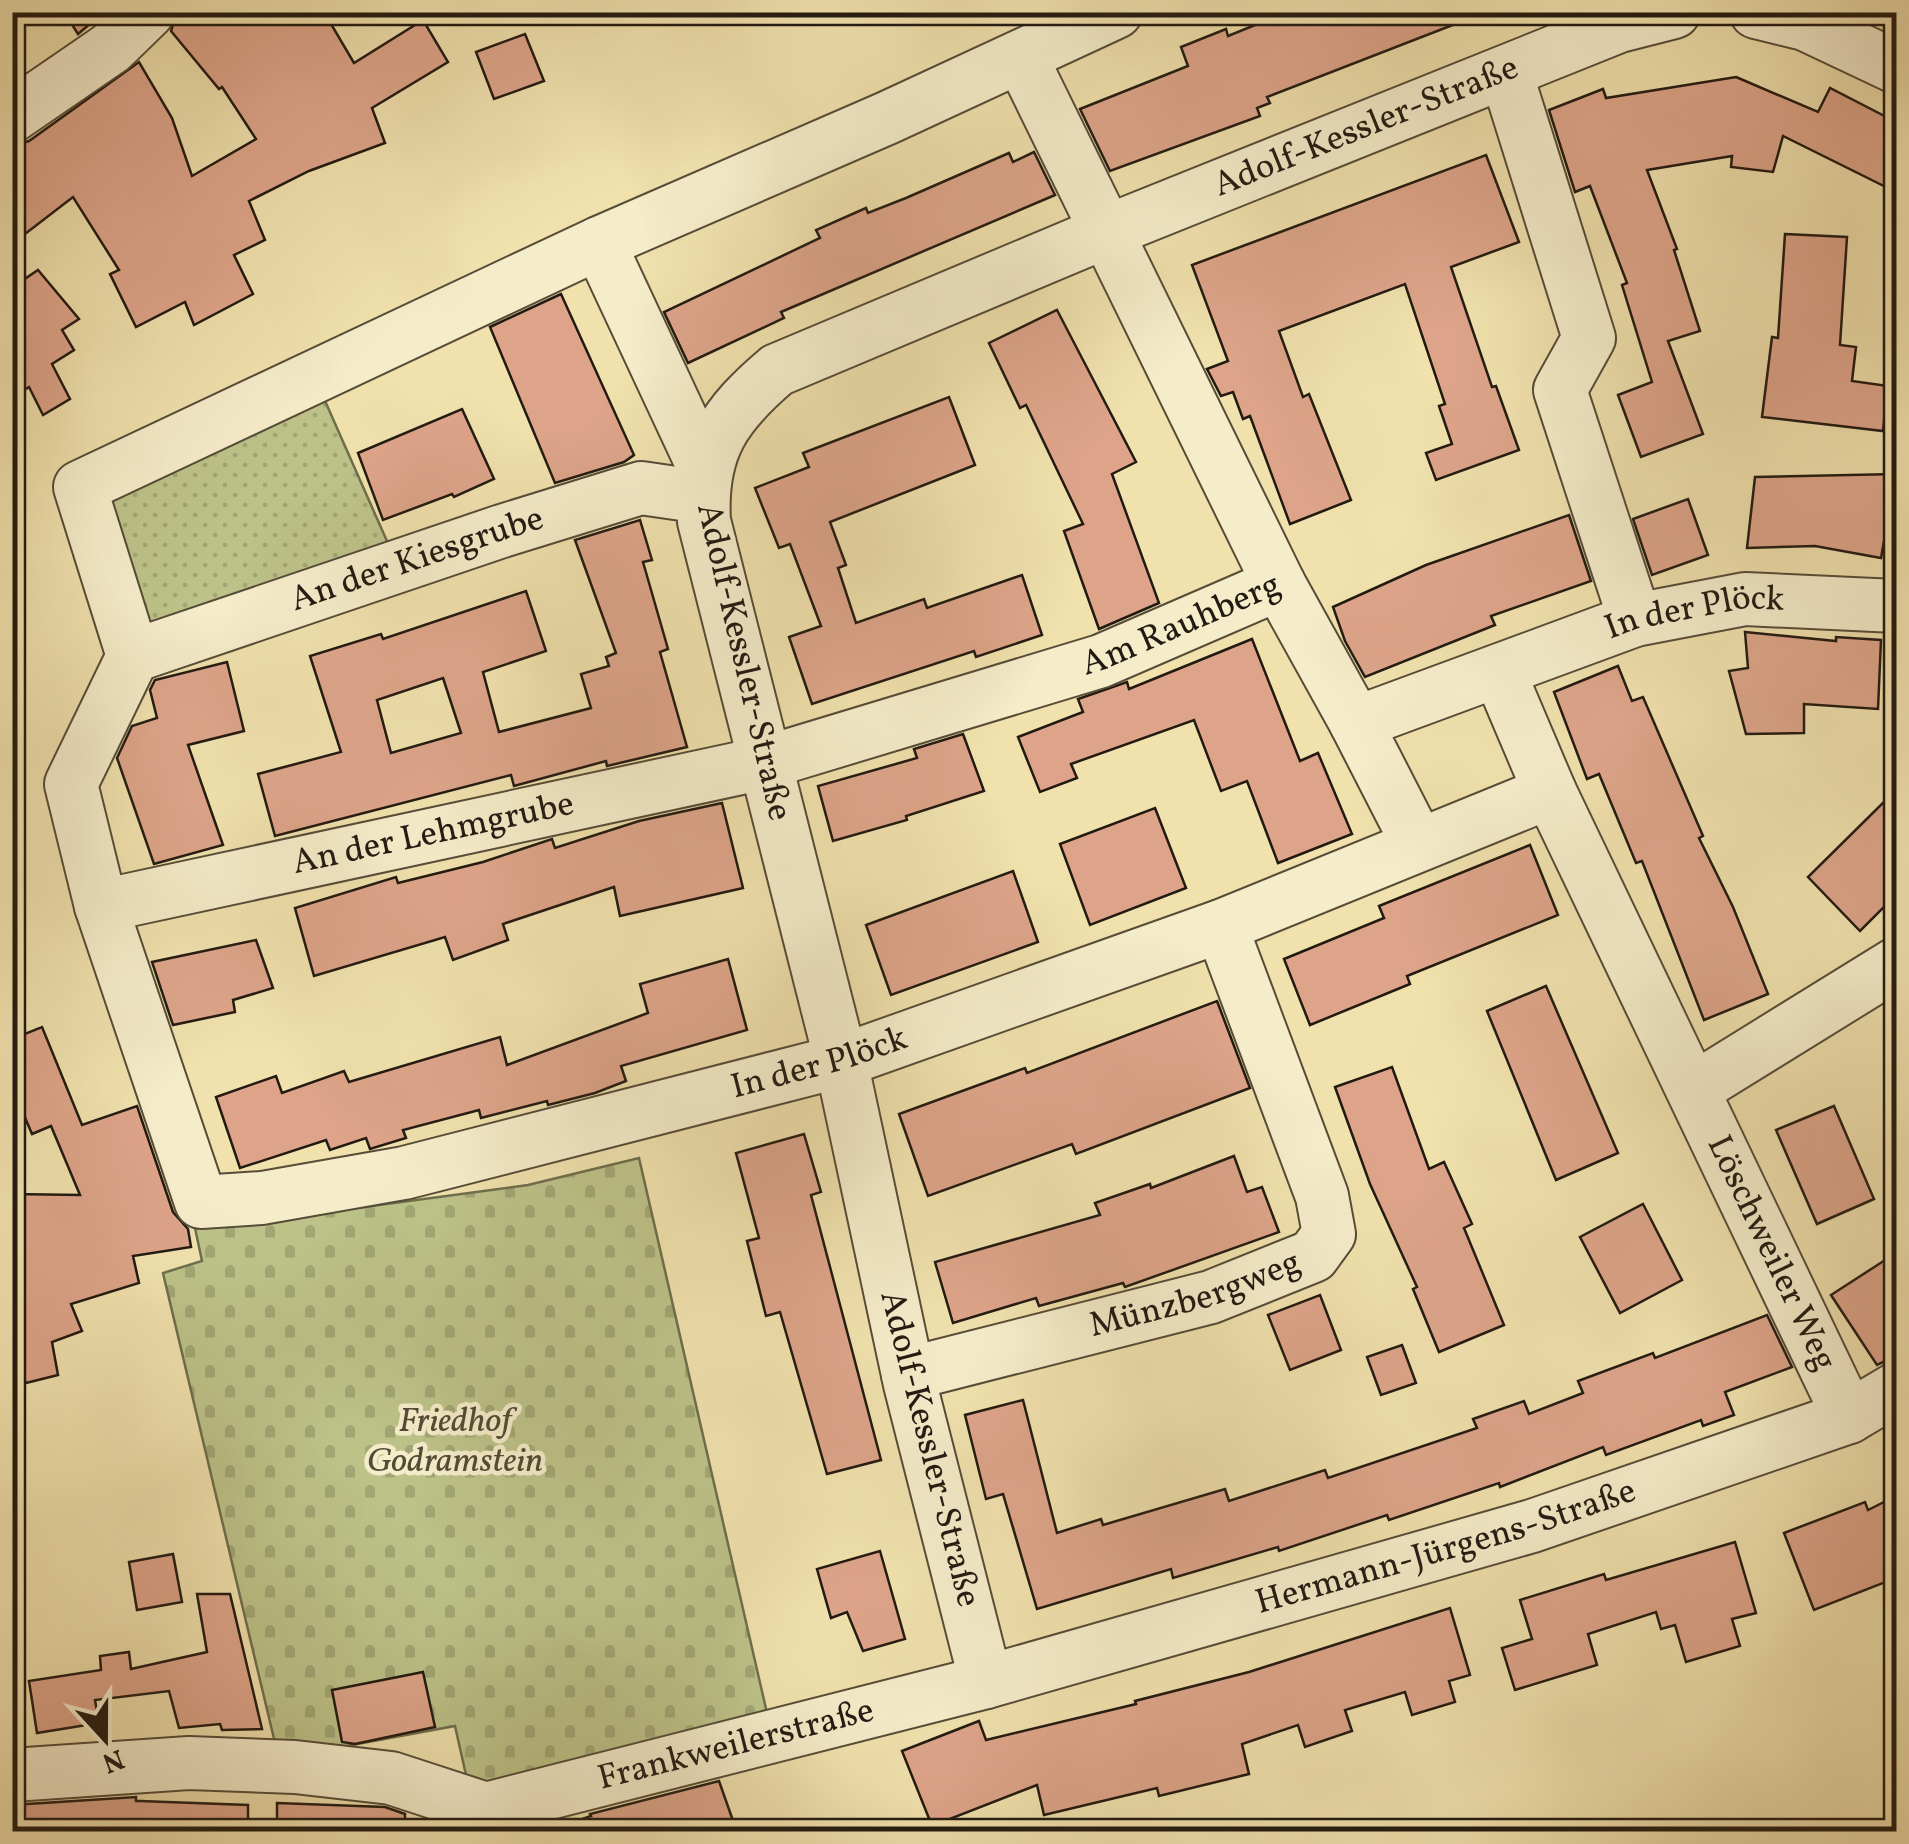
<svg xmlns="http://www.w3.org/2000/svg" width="1909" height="1844" font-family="Vollkorn,serif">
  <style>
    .cemetery { fill: url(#cemetery-stones); stroke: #6f6e4c; stroke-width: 2.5 }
    .park { fill: url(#park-dots); stroke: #6f6e4c; stroke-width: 2.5 }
    .building { fill: #dda489; stroke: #221a11; stroke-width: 2.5; fill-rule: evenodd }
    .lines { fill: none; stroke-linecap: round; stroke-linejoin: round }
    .minor-casing { stroke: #564c38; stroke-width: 56 }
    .minor { stroke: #f5ecca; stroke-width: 52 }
    .labels { text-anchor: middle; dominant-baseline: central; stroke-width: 9; stroke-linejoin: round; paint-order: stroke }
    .street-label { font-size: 35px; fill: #221a11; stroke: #f5ecca }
    .park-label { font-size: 35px; font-style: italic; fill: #504c35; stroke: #f5ecca }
  </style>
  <defs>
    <pattern id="cemetery-stones" width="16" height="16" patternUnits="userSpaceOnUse" patternTransform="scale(2.5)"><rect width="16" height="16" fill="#bcc288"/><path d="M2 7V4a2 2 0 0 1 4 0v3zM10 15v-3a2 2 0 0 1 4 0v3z" fill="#a1a674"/></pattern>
    <pattern id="park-dots" width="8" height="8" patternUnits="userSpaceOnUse" patternTransform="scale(2.5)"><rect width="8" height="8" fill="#bcc288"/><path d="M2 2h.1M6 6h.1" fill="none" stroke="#a1a674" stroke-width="1.8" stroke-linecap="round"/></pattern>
  </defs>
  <rect width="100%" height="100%" fill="#f0e1ad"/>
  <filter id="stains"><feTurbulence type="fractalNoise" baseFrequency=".002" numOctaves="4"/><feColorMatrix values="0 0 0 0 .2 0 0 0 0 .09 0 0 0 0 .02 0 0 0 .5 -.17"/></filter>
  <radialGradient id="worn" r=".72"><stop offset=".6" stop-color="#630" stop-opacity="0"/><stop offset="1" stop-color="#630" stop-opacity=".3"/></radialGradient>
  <polygon class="cemetery" points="639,1158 767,1713 484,1785 466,1775 455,1726 325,1750 275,1743 163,1273 202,1261 195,1228 218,1222 259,1221 528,1185"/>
  <polygon class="park" points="318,385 394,557 172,622 147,622 111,531 111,477"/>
  <g class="building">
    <polygon points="64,12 104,12 78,34"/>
    <polygon points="177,12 324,12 354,63 423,20 448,62 372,108 385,143 309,171 249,201 265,240 234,255 253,294 194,325 185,302 136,327 110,274 119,270 73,197 12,244 12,146 29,141 139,62 172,118 192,176 256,139 222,87 219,89 171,31"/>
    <polygon points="1287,12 1481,14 1267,97 1270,103 1257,108 1260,116 1110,171 1080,109 1188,66 1181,47 1226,29 1228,36"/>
    <polygon points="525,34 544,81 494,99 476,52"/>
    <polygon points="1736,77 1818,112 1830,88 1896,122 1896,192 1783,136 1773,172 1731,167 1732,156 1647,170 1677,249 1674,250 1700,331 1668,341 1703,434 1641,457 1618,395 1652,382 1622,285 1627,283 1590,186 1575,192 1549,110 1603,89 1606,98"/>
    <polygon points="1034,152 1055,195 781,312 784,318 688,363 664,312 820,238 816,230 866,208 868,213 906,198 1009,153 1013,162"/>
    <polygon points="1486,155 1519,242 1451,267 1492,387 1496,386 1519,450 1436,480 1426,453 1452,444 1439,406 1445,404 1405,284 1279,331 1303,397 1309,394 1351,500 1290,524 1250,416 1243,419 1233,392 1221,396 1207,369 1228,361 1192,265"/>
    <polygon points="1785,234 1847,237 1840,345 1856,347 1852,381 1888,386 1883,431 1762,417 1772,337 1778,338"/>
    <polygon points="38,270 79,319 62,330 74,350 52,364 70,399 43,415 29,387 12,398 13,287"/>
    <polygon points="561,294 634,455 624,462 555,483 490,327"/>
    <polygon points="1057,310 1136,462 1112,474 1159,603 1099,629 1064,531 1083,524 1026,405 1020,408 989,343"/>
    <polygon points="949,397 975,465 830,522 846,565 838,568 856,623 924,599 927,608 1022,575 1042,635 976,657 974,651 812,704 789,637 821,626 790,544 779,548 755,488 809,467 803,453"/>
    <polygon points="462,409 494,479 454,497 452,494 383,520 358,453"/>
    <polygon points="1896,474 1881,558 1815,546 1747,548 1755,477"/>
    <polygon points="1688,499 1708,555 1652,575 1633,519"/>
    <polygon points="1569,515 1591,581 1491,616 1495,625 1365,677 1345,641 1333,607 1426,565"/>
    <path d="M 640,520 L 652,560 L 643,562 L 668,649 L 660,652 L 687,747 L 607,766 L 606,761 L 514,786 L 511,775 L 275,836 L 258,774 L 341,752 L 310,656 L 381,634 L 383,639 L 526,591 L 546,651 L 483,672 L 499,732 L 591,708 L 581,674 L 609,666 L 606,657 L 616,653 L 575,540 ZM 443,678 L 461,733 L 391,753 L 377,700 Z"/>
    <polygon points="1745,632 1836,641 1836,637 1881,640 1878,709 1804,704 1804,733 1746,734 1729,671 1748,668"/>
    <polygon points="1252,639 1300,761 1318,753 1352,834 1278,863 1247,781 1221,791 1194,720 1071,764 1077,778 1040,792 1018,737 1083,712 1078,699 1127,682 1129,689"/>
    <polygon points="227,662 244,731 188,745 223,845 154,864 117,758 132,726 157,718 150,690 155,680"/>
    <polygon points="1618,666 1632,701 1643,697 1703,836 1699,838 1733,907 1768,994 1704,1020 1642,861 1636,863 1599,774 1587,779 1554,692"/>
    <polygon points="963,734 984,791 906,816 907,820 833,841 818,786 917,758 914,749"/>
    <polygon points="1896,790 1896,895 1860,931 1808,877"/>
    <polygon points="722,803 743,888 620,916 614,887 503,924 508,940 453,960 445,937 314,976 295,908 396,877 398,883 483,862 552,839 555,848 639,821"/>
    <polygon points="1155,808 1186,888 1090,925 1060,844"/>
    <polygon points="1530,845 1558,915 1407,976 1410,984 1310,1025 1284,959 1384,918 1379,906"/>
    <polygon points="1013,871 1038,942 891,995 866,925"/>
    <polygon points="256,940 273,988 233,1000 235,1012 173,1025 152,962"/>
    <polygon points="728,959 747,1030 621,1066 626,1081 595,1093 548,1105 547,1101 481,1118 479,1110 403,1130 406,1138 370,1149 366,1138 330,1150 326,1140 240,1168 216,1097 276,1076 282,1093 344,1071 349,1082 500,1037 507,1065 648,1013 640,984"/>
    <polygon points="1546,986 1618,1153 1556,1180 1487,1011"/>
    <polygon points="1217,1001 1250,1088 1076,1154 1072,1144 928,1196 899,1114 1025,1068 1027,1073"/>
    <polygon points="42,1027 82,1125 137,1106 173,1212 188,1229 191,1247 133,1256 139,1283 71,1304 82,1331 52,1342 58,1375 26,1383 12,1348 12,1194 80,1195 51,1126 32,1134 12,1087 12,1039"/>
    <polygon points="1392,1067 1429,1169 1444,1162 1472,1224 1464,1228 1504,1325 1439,1352 1413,1289 1417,1287 1370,1184 1335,1087"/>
    <polygon points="1834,1106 1874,1199 1817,1224 1776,1130"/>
    <polygon points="804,1134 821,1192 811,1195 881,1460 827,1474 780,1312 766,1316 747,1241 759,1238 736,1153"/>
    <polygon points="1234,1156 1247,1192 1262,1187 1279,1232 1125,1287 1123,1283 1039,1306 1036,1298 953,1323 935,1262 1100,1215 1095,1203 1150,1184 1151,1188"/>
    <polygon points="1643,1204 1682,1280 1620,1313 1580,1237"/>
    <polygon points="1896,1253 1896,1356 1877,1365 1831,1295"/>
    <polygon points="1320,1295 1341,1350 1290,1370 1268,1315"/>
    <polygon points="1767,1315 1792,1367 1725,1392 1734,1415 1703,1426 1701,1420 1606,1455 1603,1447 1500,1487 1499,1483 1389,1520 1387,1515 1279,1551 1278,1547 1173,1578 1171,1569 1037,1609 1003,1494 986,1499 965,1415 1023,1400 1057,1533 1101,1519 1103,1525 1225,1489 1229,1501 1325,1470 1328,1478 1477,1428 1473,1419 1524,1401 1529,1414 1583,1393 1578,1381 1653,1353 1655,1358"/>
    <polygon points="1402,1345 1416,1383 1381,1395 1367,1357"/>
    <polygon points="1896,1496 1896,1578 1814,1610 1784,1533 1865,1502 1868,1510"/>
    <polygon points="1735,1542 1756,1613 1732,1619 1740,1646 1686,1662 1675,1625 1661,1629 1656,1612 1588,1634 1597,1665 1515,1690 1502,1648 1532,1639 1520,1600 1604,1574 1606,1580"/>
    <polygon points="880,1551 905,1639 863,1651 847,1612 831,1618 817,1569"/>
    <polygon points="173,1554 182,1602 137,1610 129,1562"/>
    <polygon points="197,1594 230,1594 262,1729 222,1730 220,1724 179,1728 169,1691 95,1700 99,1723 37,1733 29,1681 101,1670 100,1656 129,1652 131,1669 207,1652"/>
    <polygon points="1450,1608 1470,1675 1449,1681 1455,1702 1412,1715 1405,1692 1345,1710 1352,1731 1305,1747 1298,1725 1242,1744 1249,1774 1159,1796 1157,1788 1044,1815 1037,1785 932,1826 902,1751 979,1721 986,1740 1136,1704 1135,1701 1249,1672"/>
    <polygon points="423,1672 435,1727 355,1744 342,1742 332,1690"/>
    <polygon points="719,1781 737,1832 650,1832 648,1826 618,1832 581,1832 579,1820 591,1816 590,1814"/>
    <polygon points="136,1797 136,1801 140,1801 248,1805 248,1827 218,1828 218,1832 12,1832 12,1805"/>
    <polygon points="277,1803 385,1807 405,1814 405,1832 277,1832"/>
  </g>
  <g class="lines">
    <g class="minor-casing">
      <g id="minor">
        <path id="s1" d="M 1116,12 L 887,118 L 599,243 L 80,487 L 133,656 L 71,784 L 101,906 L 201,1202 L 262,1198 L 404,1173 L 841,1061 L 1221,926 L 1550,792"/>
        <polyline points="1756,12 1805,24 1896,67"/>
        <polyline points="1506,73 1589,338 1560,390 1635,620"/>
        <polyline points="12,116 111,48 148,12"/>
        <polyline points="599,243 705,470"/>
        <polyline points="1279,584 1356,723 1418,844"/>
        <path id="s2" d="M 133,656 L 502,531 L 641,488 L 703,497"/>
        <path id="s3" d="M 1499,672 L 1550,792 L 1849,1417"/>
        <path id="s4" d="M 1356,723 L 1635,620 L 1745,599 L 1896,606"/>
        <path id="s5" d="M 101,906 L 764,763 L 1101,661 L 1279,584 L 1021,57"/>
        <polyline points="1694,1089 1896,964"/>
        <path id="s6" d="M 908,1374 L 1211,1297 L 1313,1256 L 1329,1234 L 1322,1196 L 1221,926"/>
        <path id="s7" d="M 986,1682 L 910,1384 L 841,1061 L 704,521 C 700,450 724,415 777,370 L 1108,231 L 1619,26 L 1674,12"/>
        <path id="s8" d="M 12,1775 L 189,1763 L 295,1767 L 391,1778 L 486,1809 L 986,1682 L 1532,1526 L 1849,1417 L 1896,1389"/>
      </g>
    </g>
    <use href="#minor" class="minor"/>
  </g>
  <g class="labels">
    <g class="street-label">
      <text stroke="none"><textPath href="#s7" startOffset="2008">Adolf-Kessler-Straße</textPath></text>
      <text stroke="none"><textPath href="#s2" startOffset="300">An der Kiesgrube</textPath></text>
      <text stroke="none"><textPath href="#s4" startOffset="358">In der Plöck</textPath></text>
      <text stroke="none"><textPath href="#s5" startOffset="1118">Am Rauhberg</textPath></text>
      <text transform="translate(743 662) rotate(77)">Adolf-Kessler-Straße</text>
      <text stroke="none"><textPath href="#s5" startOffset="340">An der Lehmgrube</textPath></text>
      <text stroke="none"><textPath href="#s1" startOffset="2532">In der Plöck</textPath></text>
      <text stroke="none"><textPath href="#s3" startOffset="642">Löschweiler Weg</textPath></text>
      <text stroke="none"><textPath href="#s6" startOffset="298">Münzbergweg</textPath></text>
      <text transform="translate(929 1449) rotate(76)">Adolf-Kessler-Straße</text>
      <text stroke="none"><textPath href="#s8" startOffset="1475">Hermann-Jürgens-Straße</textPath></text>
      <text stroke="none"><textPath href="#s8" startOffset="738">Frankweilerstraße</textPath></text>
    </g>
    <g class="park-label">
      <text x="455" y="1422">Friedhof<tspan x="455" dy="40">Godramstein</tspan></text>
    </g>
  </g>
  <rect width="1909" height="1844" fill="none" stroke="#f0e1ad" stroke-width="50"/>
  <rect x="15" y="15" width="1879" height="1814" fill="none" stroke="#221a11" stroke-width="5"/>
  <rect x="25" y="25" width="1859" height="1794" fill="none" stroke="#221a11" stroke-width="2.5"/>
  <g transform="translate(105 1739) rotate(159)" stroke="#f5ecca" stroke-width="8" paint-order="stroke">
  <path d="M0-8L18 38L0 25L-18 38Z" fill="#221a11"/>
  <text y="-15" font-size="28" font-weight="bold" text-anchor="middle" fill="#221a11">N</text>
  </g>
  <rect width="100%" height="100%" filter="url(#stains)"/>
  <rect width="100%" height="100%" fill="url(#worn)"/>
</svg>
